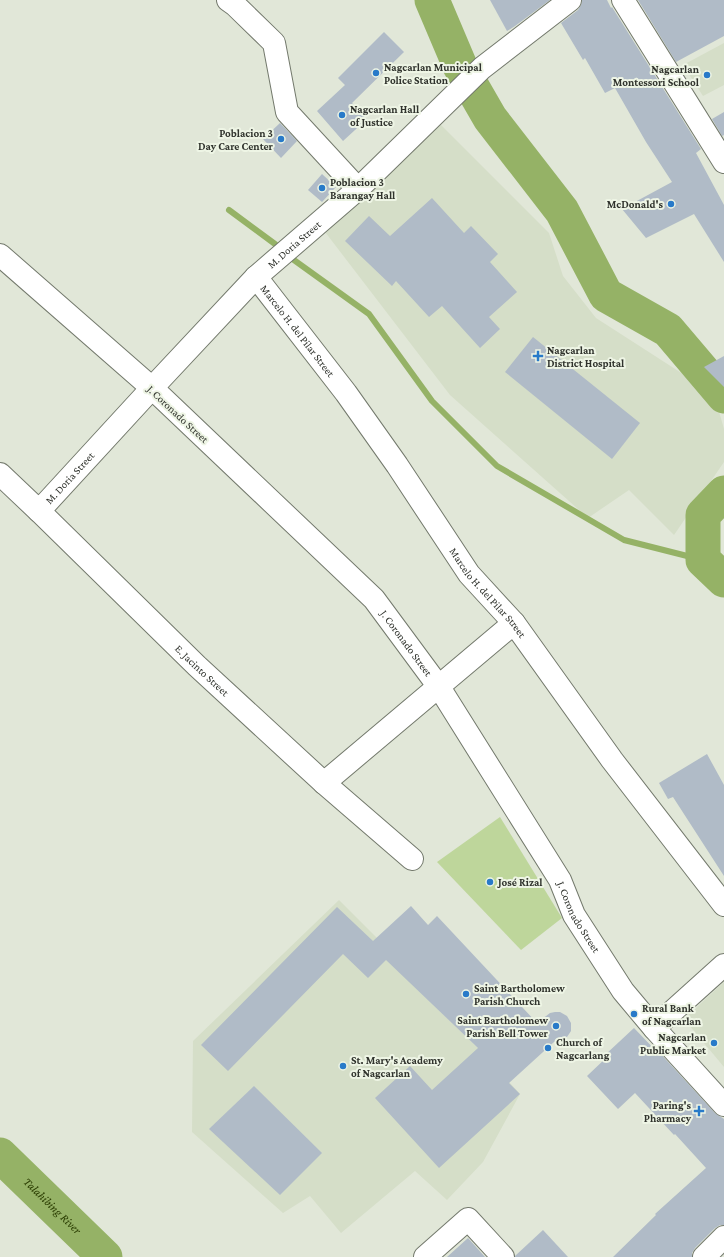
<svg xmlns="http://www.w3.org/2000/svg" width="724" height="1257" font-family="'Crimson Pro',serif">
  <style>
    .built { fill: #d5dec8 }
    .green { fill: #bed69b }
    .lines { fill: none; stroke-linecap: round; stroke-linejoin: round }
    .stream { stroke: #95b266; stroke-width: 6 }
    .river { stroke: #95b266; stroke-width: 35 }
    .building { fill: #b0bbc7 }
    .minor-casing { stroke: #73796c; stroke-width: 24 }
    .tertiary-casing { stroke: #73796c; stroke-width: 24 }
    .secondary-casing { stroke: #73796c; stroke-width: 24 }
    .minor { stroke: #fff; stroke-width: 22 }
    .tertiary { stroke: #fff; stroke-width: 22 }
    .secondary { stroke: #fff; stroke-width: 22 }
    .poi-dot { fill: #287ac9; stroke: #eef5e5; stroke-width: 1.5 }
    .labels { text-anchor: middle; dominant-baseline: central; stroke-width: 4; stroke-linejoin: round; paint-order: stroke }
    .poi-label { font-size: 11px; font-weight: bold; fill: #30332d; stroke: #eef5e5; text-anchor: start }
    .street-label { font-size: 11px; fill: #30332d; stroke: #eef5e5 }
    .water-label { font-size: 12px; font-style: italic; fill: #2a3c01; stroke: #eef5e5 }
  </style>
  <rect width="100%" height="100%" fill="#e1e7d8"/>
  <g class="built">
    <polygon points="724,43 724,85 703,96 683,65"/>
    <polygon points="437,121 549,233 563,276 596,318 714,394 724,429 724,462 674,535 629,490 588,518 450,395 322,228"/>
    <polygon points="339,900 394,955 388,961 478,1048 520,1094 483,1162 447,1200 415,1171 341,1233 310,1196 283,1213 192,1132 193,1041"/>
    <polygon points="724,982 724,1067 684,1019"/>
  </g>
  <polygon class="green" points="500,817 562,918 521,950 437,862"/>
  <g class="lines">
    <g class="stream">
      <polyline points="229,210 275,244"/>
      <polyline points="287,255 369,314 432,401 497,466 624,540 703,560"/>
    </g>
    <g class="river">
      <polyline points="432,0 460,66 490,118 562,211 606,295 668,330 724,396"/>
      <polyline points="724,493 703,515 703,560 724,580"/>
      <path id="s1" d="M 0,1155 L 105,1257"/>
    </g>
  </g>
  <g class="building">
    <polygon points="490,0 550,0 515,26 507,31"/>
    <polygon points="582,0 607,0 611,8 612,7 701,149 696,153 724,205 724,262 694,214 646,238 622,209 672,182 646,142 615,88 605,93 585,58 583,60 561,23 578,10 581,5"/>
    <polygon points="638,0 724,0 724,36 676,62"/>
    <polygon points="384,32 404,52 352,103 367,119 343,141 317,111 345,85 338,78"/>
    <polygon points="724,112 724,135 722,136 712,119"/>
    <polygon points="280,123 297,141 281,158 263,139"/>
    <polygon points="322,174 336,187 322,202 308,190"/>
    <polygon points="432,198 464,233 471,226 498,254 490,262 517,292 489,317 500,329 480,348 442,306 429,317 396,281 392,286 345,241 369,216 390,236"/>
    <polygon points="533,337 640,423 612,459 505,372"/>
    <polygon points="724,356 724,387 704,367"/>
    <polygon points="707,754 724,785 724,876 673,797 668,799 659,783"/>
    <polygon points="411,906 428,925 437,916 537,1023 550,1013 555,1012 560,1012 567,1016 571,1023 571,1031 567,1037 560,1041 554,1042 509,1083 520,1094 439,1168 375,1098 410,1066 432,1090 478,1048 386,960 368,978 343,954 228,1071 201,1045 337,907 373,941"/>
    <polygon points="634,1028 658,1053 659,1052 715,1113 724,1119 724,1225 720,1225 715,1228 695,1248 692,1253 692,1257 613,1257 656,1215 655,1214 706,1168 675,1134 674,1135 635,1093 618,1109 587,1076 607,1057 605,1055"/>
    <polygon points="254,1086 322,1153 280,1195 209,1129"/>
    <polygon points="543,1230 568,1257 515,1257 515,1256"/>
    <polygon points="468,1238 485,1257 447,1257"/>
  </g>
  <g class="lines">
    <g class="minor-casing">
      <g id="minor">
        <polyline points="228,0 235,5 274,43 287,112 358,189"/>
        <polyline points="0,255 152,388"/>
        <path id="s2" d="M 256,277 L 346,393 L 397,465 L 469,574 L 514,623 L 612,760 L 724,905"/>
        <path id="s3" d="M 39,511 L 197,666 L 324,783 L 412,859"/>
        <polyline points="324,783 514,623"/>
        <polyline points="425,1257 468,1219 503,1257"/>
        <polyline points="704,1257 724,1237"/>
      </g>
    </g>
    <g class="tertiary-casing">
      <g id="tertiary">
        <path id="s4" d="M 152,388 L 374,599 L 439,687 L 560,880 L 574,915 L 623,991 L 654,1028"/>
        <path id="s5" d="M 0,474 L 39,511 L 152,388 L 256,277 L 358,189 L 482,68 L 570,0"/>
      </g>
    </g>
    <g class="secondary-casing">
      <g id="secondary">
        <polyline points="623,0 724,162"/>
        <polyline points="724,965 654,1028 724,1105"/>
      </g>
    </g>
    <use href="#minor" class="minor"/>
    <use href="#tertiary" class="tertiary"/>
    <use href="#secondary" class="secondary"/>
  </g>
  <g class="poi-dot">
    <circle cx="376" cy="73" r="4"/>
    <circle cx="707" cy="75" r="4"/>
    <circle cx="342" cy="115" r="4"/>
    <circle cx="281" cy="139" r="4"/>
    <circle cx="322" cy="188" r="4"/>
    <circle cx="671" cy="204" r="4"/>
    <path d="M536 350h4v4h4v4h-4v4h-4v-4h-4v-4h4z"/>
    <circle cx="490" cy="882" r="4"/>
    <circle cx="466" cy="994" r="4"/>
    <circle cx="634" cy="1014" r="4"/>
    <circle cx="556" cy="1026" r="4"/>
    <circle cx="714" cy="1043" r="4"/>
    <circle cx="548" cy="1048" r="4"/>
    <circle cx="343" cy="1066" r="4"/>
    <path d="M697 1105h4v4h4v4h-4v4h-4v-4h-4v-4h4z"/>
  </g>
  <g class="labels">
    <g class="poi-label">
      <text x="384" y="67">Nagcarlan Municipal<tspan x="384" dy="13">Police Station</tspan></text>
      <text x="699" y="69" text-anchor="end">Nagcarlan<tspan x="699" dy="13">Montessori School</tspan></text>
      <text x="350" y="109">Nagcarlan Hall<tspan x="350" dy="13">of Justice</tspan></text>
      <text x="273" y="133" text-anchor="end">Poblacion 3<tspan x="273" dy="13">Day Care Center</tspan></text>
      <text x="330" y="182">Poblacion 3<tspan x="330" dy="13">Barangay Hall</tspan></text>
      <text x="663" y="204" text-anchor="end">McDonald's</text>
      <text x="547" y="350">Nagcarlan<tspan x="547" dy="13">District Hospital</tspan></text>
      <text x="498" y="882">José Rizal</text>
      <text x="474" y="988">Saint Bartholomew<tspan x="474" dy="13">Parish Church</tspan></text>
      <text x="642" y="1008">Rural Bank<tspan x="642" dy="13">of Nagcarlan</tspan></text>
      <text x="548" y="1020" text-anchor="end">Saint Bartholomew<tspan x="548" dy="13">Parish Bell Tower</tspan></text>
      <text x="706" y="1037" text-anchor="end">Nagcarlan<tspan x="706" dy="13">Public Market</tspan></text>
      <text x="556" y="1042">Church of<tspan x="556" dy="13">Nagcarlang</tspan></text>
      <text x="351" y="1060">St. Mary's Academy<tspan x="351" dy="13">of Nagcarlan</tspan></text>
      <text x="691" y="1105" text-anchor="end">Paring's<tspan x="691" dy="13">Pharmacy</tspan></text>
    </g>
    <g class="street-label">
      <text stroke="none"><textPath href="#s5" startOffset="423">M. Doria Street</textPath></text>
      <text stroke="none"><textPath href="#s2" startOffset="68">Marcelo H. del Pilar Street</textPath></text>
      <text transform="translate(178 414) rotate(43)">J. Coronado Street</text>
      <text stroke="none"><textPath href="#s5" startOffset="99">M. Doria Street</textPath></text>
      <text stroke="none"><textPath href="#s2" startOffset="392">Marcelo H. del Pilar Street</textPath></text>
      <text stroke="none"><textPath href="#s4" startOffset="361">J. Coronado Street</textPath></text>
      <text stroke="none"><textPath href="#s3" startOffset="228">E. Jacinto Street</textPath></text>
      <text stroke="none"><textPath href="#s4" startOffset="685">J. Coronado Street</textPath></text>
    </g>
    <g class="water-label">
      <text stroke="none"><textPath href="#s1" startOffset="73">Talahibing River</textPath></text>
    </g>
  </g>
</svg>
